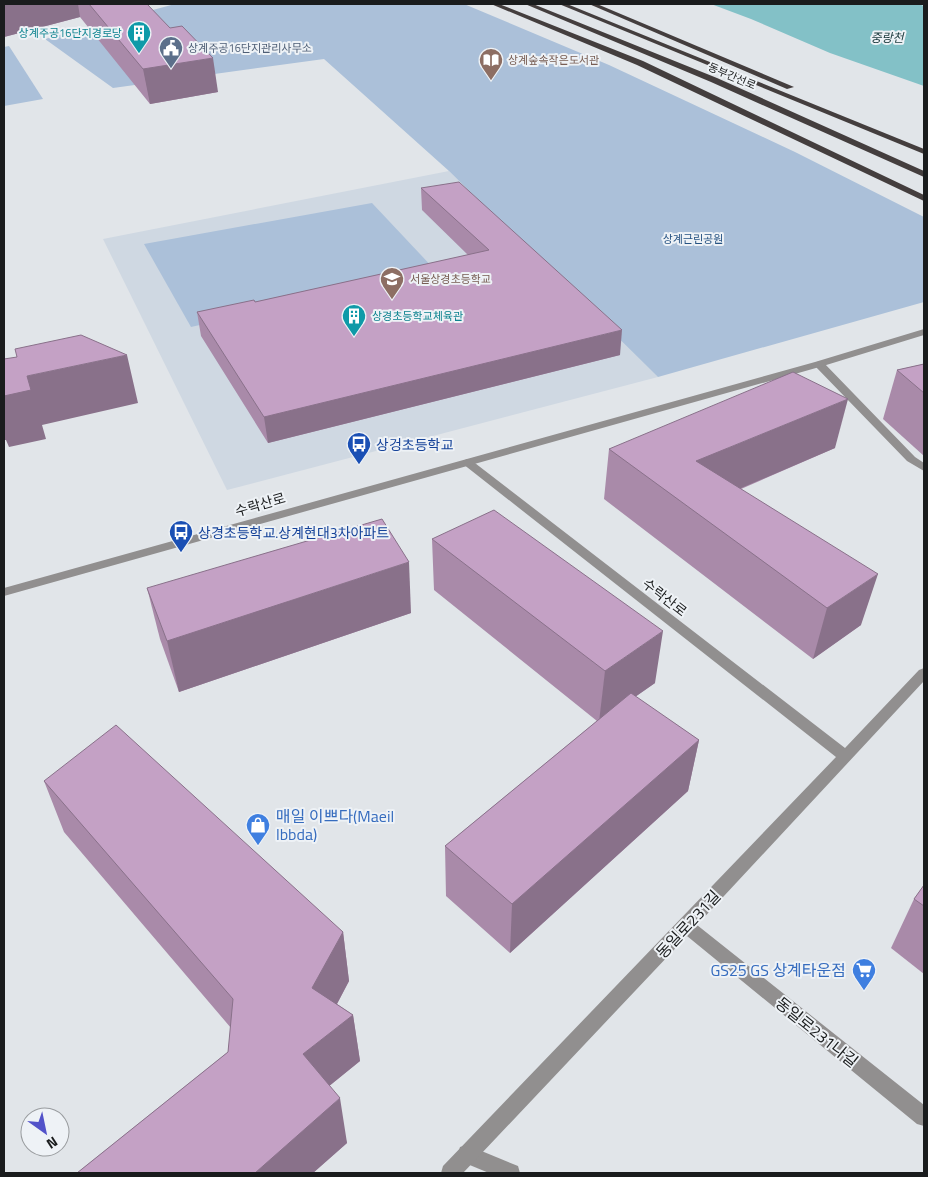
<svg xmlns="http://www.w3.org/2000/svg" width="928" height="1177" font-family="'Titillium Web','Noto Sans KR',sans-serif">
  <style>
    .built { fill: #cfd8e2 }
    .green { fill: #abc0d9 }
    .water { fill: #83c1c7 }
    .lines { fill: none; stroke-linecap: round; stroke-linejoin: round }
    .service { fill: #918f8f; fill-rule: evenodd }
    .minor { fill: #918f8f; fill-rule: evenodd }
    .tertiary { fill: #918f8f; fill-rule: evenodd }
    .trunk { fill: #443e3e; fill-rule: evenodd }
    .wall { fill: #a98aa9 }
    .shaded-wall { fill: #89718a }
    .building { fill: #c4a1c5; stroke: #89718a }
    .labels { text-anchor: middle; dominant-baseline: central; stroke-width: 4; stroke-linejoin: round; paint-order: stroke }
    .far-culture-label { font-size: 11px; fill: #0d838f; stroke: #eef2f6; text-anchor: end }
    .far-service-label { font-size: 11px; fill: #4e5e75; stroke: #eef2f6; text-anchor: start }
    .far-education-label { font-size: 11px; fill: #785e54; stroke: #eef2f6; text-anchor: start }
    .far-street-label { font-size: 11px; fill: #1a1c1d; stroke: #eef2f6 }
    .far-park-label { font-size: 11px; fill: #255282; stroke: #eef2f6 }
    .far-water-label { font-size: 12px; font-style: italic; fill: #18373a; stroke: #eef2f6 }
    .transit-label { font-size: 14px; fill: #164399; stroke: #eef2f6; text-anchor: start }
    .street-label { font-size: 14px; fill: #1a1c1d; stroke: #eef2f6 }
    .near-shop-label { font-size: 16px; fill: #366cbe; stroke: #eef2f6; text-anchor: start }
    .near-street-label { font-size: 16px; fill: #1a1c1d; stroke: #eef2f6 }
  </style>
  <rect width="100%" height="100%" fill="#e1e5e9"/>
  <polygon class="built" points="449,171 658,377 227,490 103,239"/>
  <g class="green">
    <polygon points="175,4 464,4 609,65 795,152 924,217 924,302 658,377 449,171 324,59 113,88 45,39"/>
    <polygon points="9,46 43,99 4,106 4,47"/>
    <polygon points="372,203 436,271 191,327 144,244"/>
  </g>
  <polygon class="water" points="711,4 918,4 924,6 924,86 830,53 751,19"/>
  <g class="lines">
    <polygon class="service" points="467,1145 518,1166 520,1173 489,1173 460,1161 458,1154 460,1147"/>
    <g class="minor">
      <polygon points="819,361 823,362 915,457 924,463 924,471 907,461 815,366 814,364"/>
      <polygon points="467,459 471,460 845,748 919,670 924,668 924,681 697,925 924,1105 924,1126 917,1124 687,936 463,1173 441,1173 443,1166 836,757 463,464 461,462"/>
    </g>
    <polygon class="tertiary" points="924,329 924,335 823,366 4,596 4,588 815,362"/>
    <g class="trunk">
      <polygon points="491,4 499,4 643,61 924,195 924,201 637,65"/>
      <polygon points="525,4 533,4 717,78 924,171 924,177 711,82"/>
      <polygon points="559,4 567,4 924,149 924,154"/>
      <polygon points="589,4 597,4 794,87 787,89"/>
    </g>
  </g>
  <g class="wall">
    <polygon points="4,4 147,4 218,92 150,104 80,17 4,37"/>
    <polygon points="421,188 620,355 268,443 201,336 197,312 255,302 468,255 422,210"/>
    <polygon points="924,364 924,456 883,419 897,370"/>
    <polygon points="835,448 741,489 861,625 813,659 604,499 609,449"/>
    <polygon points="432,539 655,683 635,697 699,740 688,791 510,953 446,896 445,846 597,721 434,590"/>
    <polygon points="147,588 411,613 179,692 160,639"/>
    <polygon points="44,781 343,932 349,981 337,1004 353,1015 360,1061 329,1086 347,1143 313,1173 77,1173 228,1052 231,1028 64,832"/>
    <polygon points="924,885 924,974 891,948 914,899"/>
  </g>
  <g class="shaded-wall">
    <polygon points="4,4 78,4 80,17 4,37"/>
    <polygon points="213,58 218,92 150,104 143,69"/>
    <polygon points="622,330 620,355 268,443 264,417"/>
    <polygon points="127,355 138,403 42,425 46,439 9,447 6,440 4,440 4,396 27,376"/>
    <polygon points="848,399 835,448 692,509 696,461"/>
    <polygon points="409,562 411,613 179,692 167,641"/>
    <polygon points="878,574 861,625 813,659 827,608"/>
    <polygon points="663,631 655,683 599,722 605,671"/>
    <polygon points="699,740 688,791 510,953 512,904"/>
    <polygon points="343,932 349,981 320,1036 312,988"/>
    <polygon points="353,1015 360,1061 312,1100 303,1054"/>
    <polygon points="340,1098 347,1143 313,1173 255,1173"/>
  </g>
  <g class="building">
    <polygon points="89,4 147,4 170,28 182,26 213,58 143,69"/>
    <polygon points="459,182 622,330 264,417 197,312 254,300 255,302 489,250 421,188"/>
    <polygon points="81,335 127,355 27,376 31,390 4,396 4,359 17,357 15,349"/>
    <polygon points="924,364 924,393 897,370"/>
    <polygon points="793,372 848,399 696,461 878,574 827,608 609,449"/>
    <polygon points="494,510 663,631 605,671 432,539"/>
    <polygon points="382,519 409,562 167,641 147,588"/>
    <polygon points="631,693 699,740 512,904 445,846"/>
    <polygon points="116,725 343,932 312,988 353,1015 303,1054 340,1098 255,1173 77,1173 228,1052 233,999 44,781"/>
    <polygon points="924,885 924,906 914,899"/>
  </g>
  <defs>
    <g id="building-pin" transform="scale(1.25)"><path d="M0 17L-7.5 6A9.5 9.5 0 1 1 7.5 6Z" fill="#0f9aa8" stroke="#eef2f6"/><path d="M-4-6H4V6H1V3H-1V6H-4ZM-2.5-4.3h1.7v1.8h-1.7ZM.8-4.3h1.7v1.8H.8ZM-2.5-1h1.7V.8h-1.7ZM.8-1h1.7V.8H.8Z" fill="#fff"/></g>
    <g id="civic-pin" transform="scale(1.25)"><path d="M0 17L-7.5 6A9.5 9.5 0 1 1 7.5 6Z" fill="#5c6f8a" stroke="#eef2f6"/><path d="M-.6-6.5H3V-4.5H.6V-3L4-1V1h2V6H-6V1h2V-1L-.6-3ZM-1.2 2.5V6h2.4V2.5Z" fill="#fff"/></g>
    <g id="library-pin" transform="scale(1.25)"><path d="M0 17L-7.5 6A9.5 9.5 0 1 1 7.5 6Z" fill="#8d6e63" stroke="#eef2f6"/><path d="M-6-4Q-3-5.5-.7-3.5V5Q-3 3-6 4ZM6-4Q3-5.5 .7-3.5V5Q3 3 6 4Z" fill="#fff"/></g>
    <g id="school-pin" transform="scale(1.25)"><path d="M0 17L-7.5 6A9.5 9.5 0 1 1 7.5 6Z" fill="#8d6e63" stroke="#eef2f6"/><path d="M0-5L7-2L0 1L-7-2ZM-4 1L0 2.5L4 1V4Q0 6-4 4Z" fill="#fff"/></g>
    <g id="bus-pin" transform="scale(1.25)"><path d="M0 17L-7.5 6A9.5 9.5 0 1 1 7.5 6Z" fill="#1a4fb4" stroke="#eef2f6"/><path d="M-5-6H5V4H4V6H2V4H-2V6H-4V4H-5ZM-3.5-4V0h7V-4ZM-3.5 1.2v1.5H-2V1.2ZM2 1.2v1.5H3.5V1.2Z" fill="#fff"/></g>
    <g id="shop-pin" transform="scale(1.25)"><path d="M0 17L-7.5 6A9.5 9.5 0 1 1 7.5 6Z" fill="#3f7fe0" stroke="#eef2f6"/><path d="M-5-2.5h2.3a2.7 3.5 0 0 1 5.4 0H5L5.5 6h-11ZM-1.5-2.5h3a1.5 2.3 0 0 0-3 0Z" fill="#fff"/></g>
    <g id="supermarket-pin" transform="scale(1.25)"><path d="M0 17L-7.5 6A9.5 9.5 0 1 1 7.5 6Z" fill="#3f7fe0" stroke="#eef2f6"/><path d="M-6-5.5h2.5l.6 2H6L4.5 2H-2.5L-4.4-4H-6ZM-1.5 3.2a1.3 1.3 0 1 0 .1 0ZM3 3.2a1.3 1.3 0 1 0 .1 0Z" fill="#fff"/></g>
  </defs>
  <g fill-rule="evenodd">
    <use href="#building-pin" x="139" y="33"/>
    <use href="#civic-pin" x="171" y="48"/>
    <use href="#library-pin" x="491" y="60"/>
    <use href="#school-pin" x="392" y="279"/>
    <use href="#building-pin" x="354" y="316"/>
    <use href="#bus-pin" x="359" y="444"/>
    <use href="#bus-pin" x="181" y="532"/>
    <use href="#shop-pin" x="258" y="825"/>
    <use href="#supermarket-pin" x="864" y="970"/>
  </g>
  <g class="labels">
    <g class="far-culture-label">
      <text x="122" y="33">상계주공16단지경로당</text>
      <text x="372" y="316" text-anchor="start">상경초등학교체육관</text>
    </g>
    <g class="far-service-label">
      <text x="188" y="48">상계주공16단지관리사무소</text>
    </g>
    <g class="far-education-label">
      <text x="508" y="60">상계숲속작은도서관</text>
      <text x="410" y="279">서울상경초등학교</text>
    </g>
    <g class="far-street-label">
      <text transform="translate(732 76) rotate(23)">동부간선로</text>
    </g>
    <g class="far-park-label">
      <text x="693" y="239">상계근린공원</text>
    </g>
    <g class="far-water-label">
      <text x="887" y="37">중랑천</text>
    </g>
    <g class="transit-label">
      <text x="376" y="444">상겅초등학교</text>
      <text x="198" y="532">상경초등학교.상계현대3차아파트</text>
    </g>
    <g class="street-label">
      <text transform="translate(260 504) rotate(-16)">수락산로</text>
      <text transform="translate(665 597) rotate(38)">수락산로</text>
    </g>
    <g class="near-shop-label">
      <text x="276" y="816">매일 이쁘다(Maeil<tspan x="276" dy="18">lbbda)</tspan></text>
      <text x="846" y="970" text-anchor="end">GS25 GS 상계타운점</text>
    </g>
    <g class="near-street-label">
      <text transform="translate(688 924) rotate(-47)">동일로231길</text>
      <text transform="translate(817 1032) rotate(39)">동일로231나길</text>
    </g>
  </g>
  <rect width="928" height="1177" fill="none" stroke="#1a1c1d" stroke-width="10"/>
  <g transform="translate(45 1132) rotate(147)"><circle r="24" fill="#eef2f6" stroke="#999c9f"/>
  <path d="M0-4L9 19L0 12L-9 19Z" fill="#5252c9"/>
  <text y="-8" font-size="14" font-weight="bold" text-anchor="middle" fill="#1a1c1d">N</text>
  </g>
</svg>
